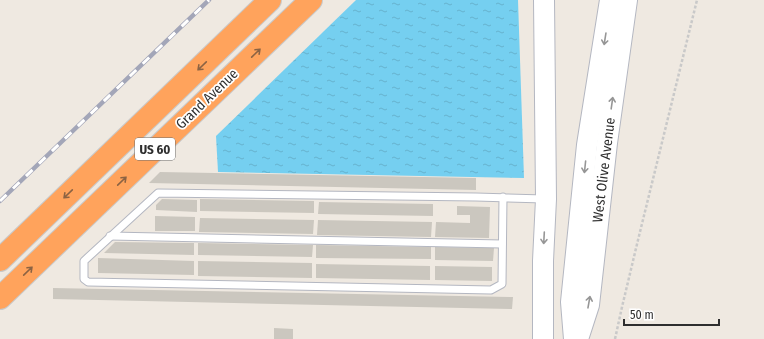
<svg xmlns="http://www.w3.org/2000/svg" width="764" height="339" font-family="'Fira Sans Condensed',sans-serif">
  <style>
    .water { fill: url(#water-ripples) }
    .building { fill: #cbc7bf }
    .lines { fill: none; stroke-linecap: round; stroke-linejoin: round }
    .lane-casing { stroke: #b4b7c1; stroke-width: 9 }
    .secondary-casing { stroke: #b4b7c1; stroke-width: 22 }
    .highway-casing { stroke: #c9c9c9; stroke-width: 24 }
    .path { stroke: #c9c9c9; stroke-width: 2.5; stroke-dasharray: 3 2; stroke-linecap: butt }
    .lane { stroke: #fff; stroke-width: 7 }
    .secondary { stroke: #fff; stroke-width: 20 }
    .highway { stroke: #ffa35c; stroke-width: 22 }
    .rail-casing { stroke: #a3a6b8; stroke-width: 4.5 }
    .rail { stroke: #fff; stroke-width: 3; stroke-dasharray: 9; stroke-linecap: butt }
    .oneway { stroke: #969696 }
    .oneway2 { stroke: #8c6343 }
    .labels { text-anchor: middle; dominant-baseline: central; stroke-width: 3.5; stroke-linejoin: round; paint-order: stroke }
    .shield { fill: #fff; stroke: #6d6d6d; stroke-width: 1 }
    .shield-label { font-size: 13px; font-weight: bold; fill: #2e2e2e }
    .street-label { font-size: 14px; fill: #2e2e2e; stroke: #fff }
  </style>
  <defs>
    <pattern id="water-ripples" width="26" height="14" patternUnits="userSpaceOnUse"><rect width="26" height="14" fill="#75cff0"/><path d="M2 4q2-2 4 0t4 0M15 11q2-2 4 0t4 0" fill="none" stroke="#66b2ce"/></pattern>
  </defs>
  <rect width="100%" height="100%" fill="#efe9e1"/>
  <polygon class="water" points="356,0 518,0 524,178 218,172 216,136"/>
  <g class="building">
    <polygon points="160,172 476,178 476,190 149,183"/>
    <polygon points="162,199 197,200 197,212 156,210 156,205"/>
    <polygon points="200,199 314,201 314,213 200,211"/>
    <polygon points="319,202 433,204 433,216 318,214"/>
    <polygon points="457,206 490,207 489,238 435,237 436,222 470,223 470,215 457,215"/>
    <polygon points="155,216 195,217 195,231 155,231"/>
    <polygon points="200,218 314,220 313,234 199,232"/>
    <polygon points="318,220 432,222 431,237 317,235"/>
    <polygon points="115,242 194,243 194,255 104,253"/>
    <polygon points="198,243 313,245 312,257 198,255"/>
    <polygon points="316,245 431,247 431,259 316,258"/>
    <polygon points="435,247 494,248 493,261 435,260"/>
    <polygon points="98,258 194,261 194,275 98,273"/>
    <polygon points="198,261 312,263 312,278 198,276"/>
    <polygon points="316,264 430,266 430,280 316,278"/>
    <polygon points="435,266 492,267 492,281 435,280"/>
    <polygon points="53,288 513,297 512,309 53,299"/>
    <polygon points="274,328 293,329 293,339 274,339"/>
  </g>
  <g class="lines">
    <g class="lane-casing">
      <g id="lane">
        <polyline points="503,197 502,284 491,290 88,282 84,279 84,261 158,193 476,197 544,199"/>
        <polyline points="110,236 502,244"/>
      </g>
    </g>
    <g class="secondary-casing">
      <g id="secondary">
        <polyline points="543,339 543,261 546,199 544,0"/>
        <polyline points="574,339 571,302 587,145 610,0"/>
        <polyline points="578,339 589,305 607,143 627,0"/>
      </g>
    </g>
    <g class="highway-casing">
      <g id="highway">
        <polyline points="0,260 270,0"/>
        <polyline points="0,298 311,0"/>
      </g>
    </g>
    <polyline class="path" points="615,339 622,307 638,240 697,0"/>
    <use href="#lane" class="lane"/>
    <use href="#secondary" class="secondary"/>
    <use href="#highway" class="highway"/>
    <g class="rail-casing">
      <polyline id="rail" points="0,201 209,0"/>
    </g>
    <use href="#rail" class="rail"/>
  </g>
  <defs><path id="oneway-shaft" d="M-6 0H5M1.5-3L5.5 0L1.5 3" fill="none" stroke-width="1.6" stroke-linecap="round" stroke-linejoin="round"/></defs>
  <g class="oneway">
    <use href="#oneway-shaft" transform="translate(605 39) rotate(99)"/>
    <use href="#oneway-shaft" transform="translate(612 103) rotate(-82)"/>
    <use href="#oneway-shaft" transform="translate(585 167) rotate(96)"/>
    <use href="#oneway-shaft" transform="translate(544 238) rotate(93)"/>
    <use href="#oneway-shaft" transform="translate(589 302) rotate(-80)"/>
  </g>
  <g class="oneway2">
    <use href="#oneway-shaft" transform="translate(256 53) rotate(-44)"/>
    <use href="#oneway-shaft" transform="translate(202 66) rotate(136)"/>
    <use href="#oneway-shaft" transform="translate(122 181) rotate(-44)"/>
    <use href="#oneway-shaft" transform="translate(68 194) rotate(136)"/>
    <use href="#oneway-shaft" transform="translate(28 271) rotate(-44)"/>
  </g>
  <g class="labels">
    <rect class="shield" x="135" y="138" width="40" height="22" rx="3"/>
    <g class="shield-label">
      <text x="155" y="149">US 60</text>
    </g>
    <g class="street-label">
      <text transform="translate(207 99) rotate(-44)">Grand Avenue</text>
      <text transform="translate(604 170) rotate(-83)">West Olive Avenue</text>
    </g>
  </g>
  <path d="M624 319v6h95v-6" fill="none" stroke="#2e2e2e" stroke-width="2"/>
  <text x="630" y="319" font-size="12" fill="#2e2e2e" stroke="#ffffff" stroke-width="3" paint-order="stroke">50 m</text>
</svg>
